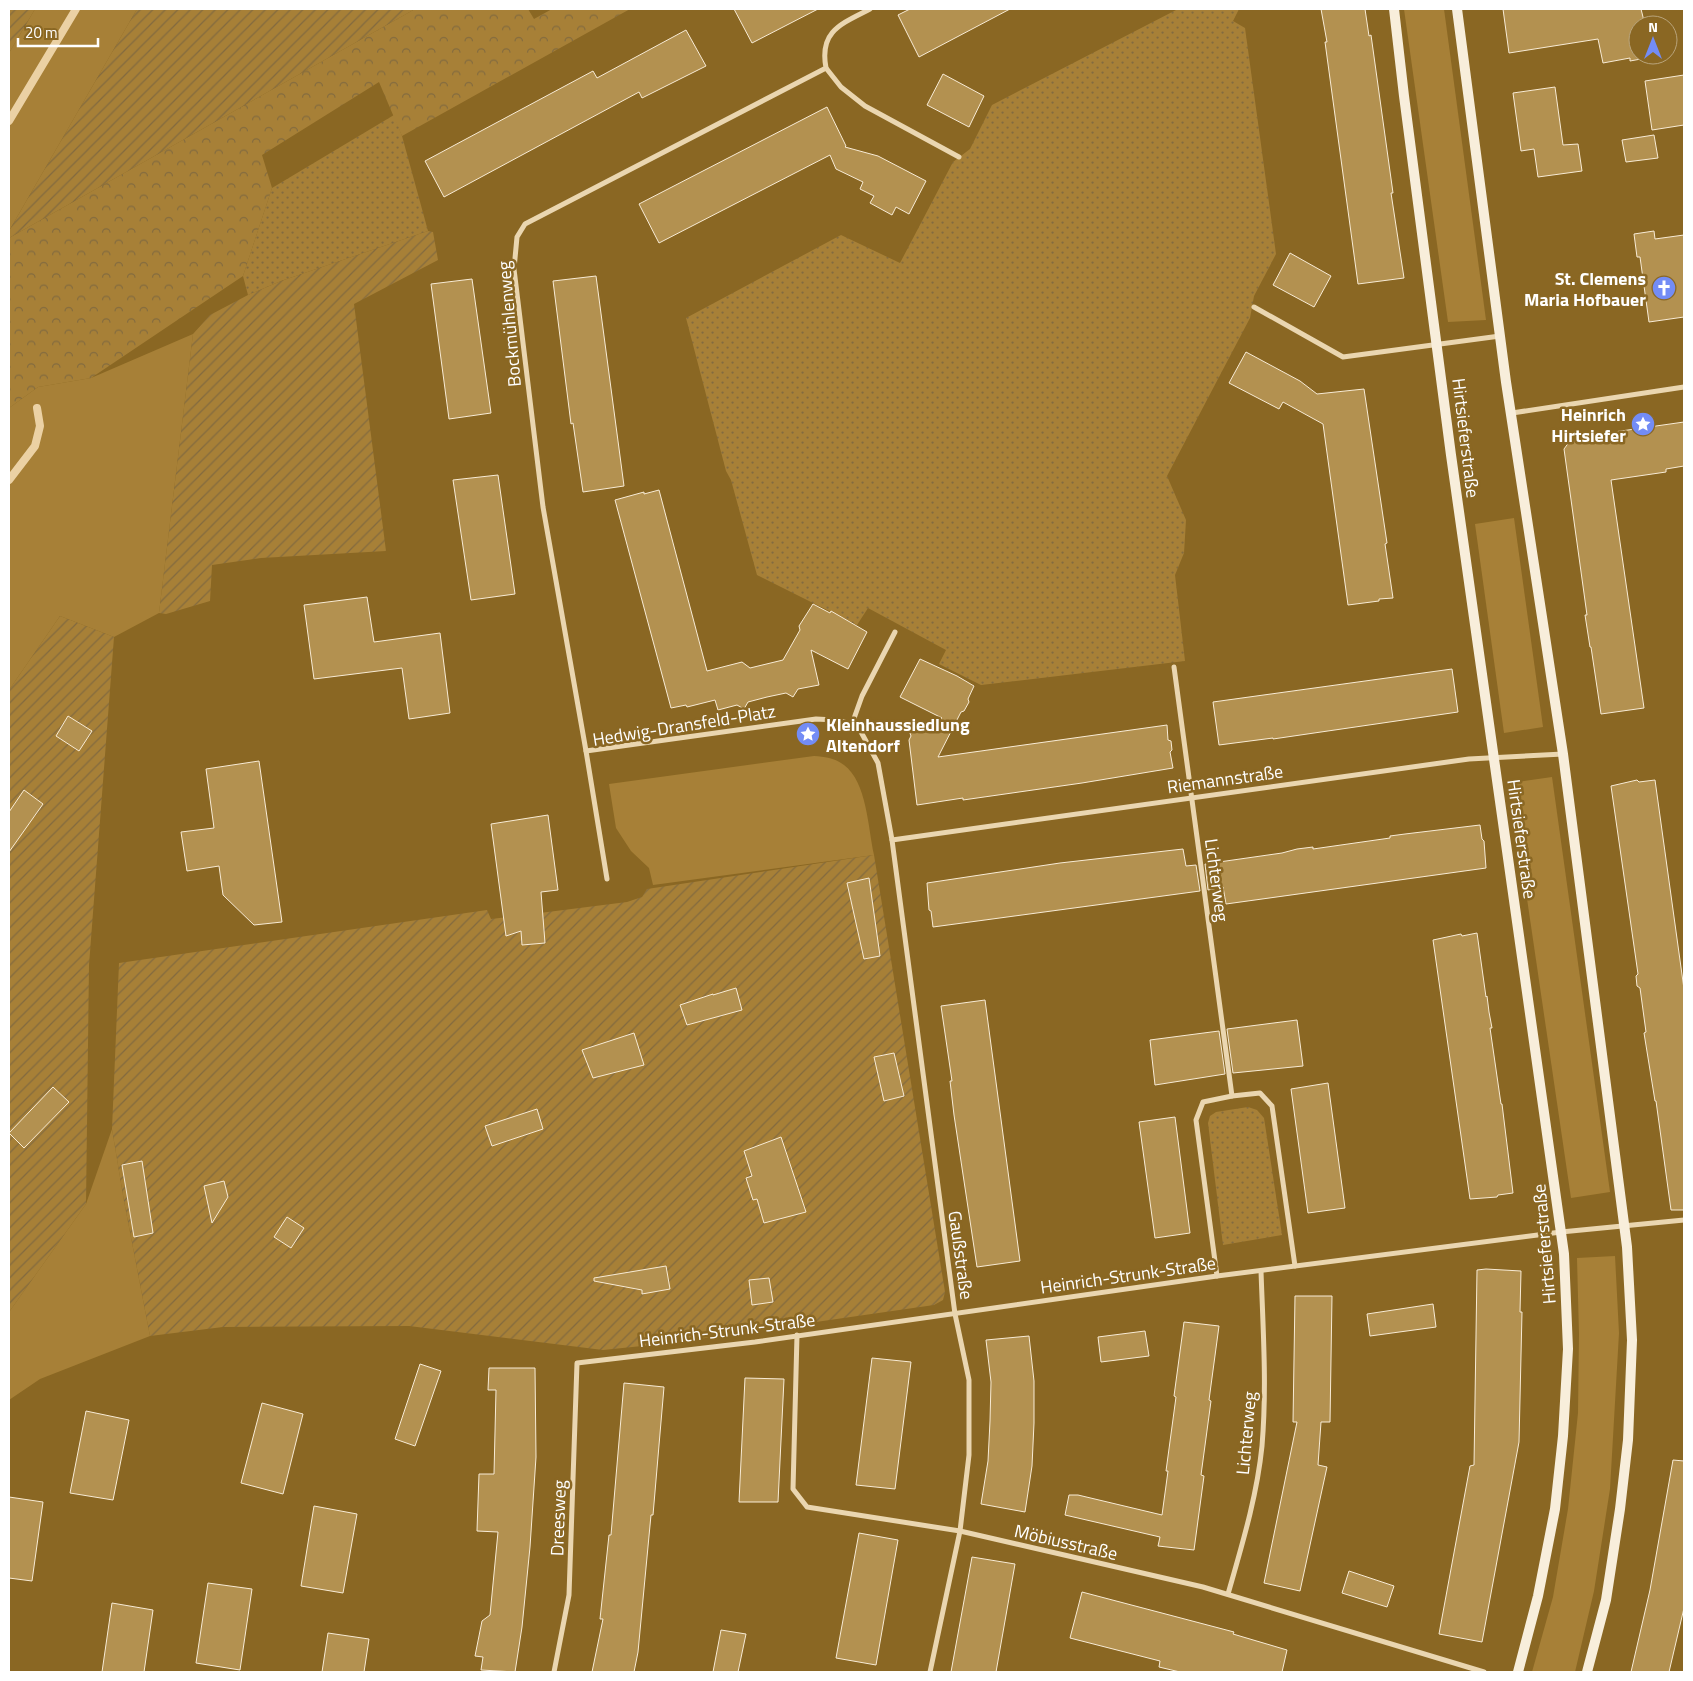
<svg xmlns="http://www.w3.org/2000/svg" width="1693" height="1681" font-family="'Titillium Web',sans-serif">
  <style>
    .grass { fill: #a78037 }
    .forest { fill: url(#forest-crowns) }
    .park { fill: url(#park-dots) }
    .garden { fill: url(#garden-furrows) }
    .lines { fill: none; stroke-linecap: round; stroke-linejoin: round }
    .stream { stroke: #ebd1a4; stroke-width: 8 }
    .building { fill: #b39150; stroke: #f8ebd5 }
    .street { stroke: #ead6b0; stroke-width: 5 }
    .secondary { stroke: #f8eedb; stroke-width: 10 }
    .labels { text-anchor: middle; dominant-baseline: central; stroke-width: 5; stroke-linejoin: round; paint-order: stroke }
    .poi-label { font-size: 18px; font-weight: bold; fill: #fff; stroke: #8a6723; text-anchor: end }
    .street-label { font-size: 18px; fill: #fff; stroke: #8a6723 }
  </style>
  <defs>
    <pattern id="forest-crowns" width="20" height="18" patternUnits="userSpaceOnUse" patternTransform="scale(1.25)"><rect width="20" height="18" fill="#a78037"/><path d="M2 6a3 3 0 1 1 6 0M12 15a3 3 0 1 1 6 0" fill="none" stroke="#836b3f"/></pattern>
    <pattern id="park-dots" width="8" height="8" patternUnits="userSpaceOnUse" patternTransform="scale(1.25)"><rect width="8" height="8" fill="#a78037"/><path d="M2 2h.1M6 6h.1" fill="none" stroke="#836b3f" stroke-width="1.8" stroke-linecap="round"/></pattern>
    <pattern id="garden-furrows" width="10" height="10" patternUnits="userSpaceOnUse" patternTransform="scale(1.25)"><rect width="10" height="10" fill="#a78037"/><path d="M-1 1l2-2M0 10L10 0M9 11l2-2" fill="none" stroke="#836b3f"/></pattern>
  </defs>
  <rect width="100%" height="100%" fill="#8a6723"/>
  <g class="grass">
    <polygon points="35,9 137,9 9,231 9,53"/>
    <polygon points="1404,9 1444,9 1486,320 1448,322"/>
    <polygon points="193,334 159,613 114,637 60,616 9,690 9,408 38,387 91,378"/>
    <polygon points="1514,518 1543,727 1504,733 1475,524"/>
    <path d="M 814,756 C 825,757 835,758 844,765 C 867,782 868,828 874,855 L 653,885 L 649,868 L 631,851 L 616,828 L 609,784 Z"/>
    <polygon points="1552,777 1610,1192 1571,1198 1510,783"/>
    <polygon points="112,1129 124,1201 150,1336 40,1379 9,1400 9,1312 86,1204"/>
    <polygon points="1615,1256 1619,1333 1610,1489 1594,1591 1575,1672 1532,1672 1553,1597 1568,1509 1578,1413 1579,1334 1577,1258"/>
  </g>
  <polygon class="forest" points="415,9 528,9 534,19 552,9 630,9 402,136 379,82 262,155 272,188 243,276 91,378 38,387 9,408 9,238"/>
  <g class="park">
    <polygon points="1178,9 1239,9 1233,21 1245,28 1276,254 1254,296 1250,318 1167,476 1186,520 1184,553 1175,575 1185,661 981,685 939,664 946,650 868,608 857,625 757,575 731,480 726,471 686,318 841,235 900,263 953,162 970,149 992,105"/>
    <polygon points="394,115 402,136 428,231 281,281 248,295 243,276 272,188"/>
    <polygon points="1248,1107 1257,1110 1264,1118 1282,1235 1223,1245 1208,1123 1210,1116 1216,1112"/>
  </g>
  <g class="garden">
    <polygon points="9,9 35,9 9,53"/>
    <polygon points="137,9 415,9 9,238 9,231"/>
    <polygon points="428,231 433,232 438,260 354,304 386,551 261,558 212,565 210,601 166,614 159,613 193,334 210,315 248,295 281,281"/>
    <polygon points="60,616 114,637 89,965 86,1204 9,1312 9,690"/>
    <polygon points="874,855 945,1292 943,1300 934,1305 671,1343 603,1350 409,1326 223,1327 150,1336 124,1201 112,1129 119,963 487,910 491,919 627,902 642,897 647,889"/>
  </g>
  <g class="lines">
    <g class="stream">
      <polyline points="9,121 76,9"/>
      <polyline points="9,480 35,446 40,426 37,408"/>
    </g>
  </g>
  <g class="building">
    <polygon points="734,9 818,9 752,43"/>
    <polygon points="910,9 1010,9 919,57 898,15"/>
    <polygon points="1321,9 1365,9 1369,36 1371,35 1393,193 1391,193 1404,278 1358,284 1325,42 1327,42"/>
    <polygon points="1503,9 1641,9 1645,25 1638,25 1638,55 1651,55 1652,57 1630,61 1630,58 1603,63 1598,39 1509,53"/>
    <polygon points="686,30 706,66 642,98 639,92 444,197 425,161 593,71 597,78"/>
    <polygon points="943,74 984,96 969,127 927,105"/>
    <polygon points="1684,75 1684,125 1652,130 1645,81"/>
    <polygon points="1555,87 1563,145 1578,144 1582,171 1538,177 1534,149 1521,151 1513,93"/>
    <polygon points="827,107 846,146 845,147 878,156 926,181 909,214 896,207 892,215 870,203 874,196 860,189 863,182 836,169 830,155 659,243 639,204"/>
    <polygon points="1654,135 1658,158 1626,162 1622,140"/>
    <polygon points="1654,231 1655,239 1684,235 1684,317 1649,322 1640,257 1637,257 1634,234"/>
    <polygon points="1290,253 1331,276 1314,307 1273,285"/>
    <polygon points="596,276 624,486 583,492 573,423 571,424 553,281"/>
    <polygon points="472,279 491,413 449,419 431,284"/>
    <polygon points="1246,352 1300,381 1317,394 1364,389 1387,543 1385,544 1393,598 1379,599 1379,601 1348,605 1323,424 1283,402 1279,409 1229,383"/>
    <polygon points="1684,422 1684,466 1666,469 1666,472 1611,480 1644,708 1601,714 1591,647 1590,647 1585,615 1587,615 1564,449 1572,438"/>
    <polygon points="498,475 515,594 471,600 453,480"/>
    <polygon points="659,490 707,671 742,662 750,668 783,660 800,630 799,626 813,604 830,613 831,611 867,632 848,669 811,650 819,685 798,689 793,697 786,693 767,697 748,702 744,709 737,705 718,710 715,700 687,707 686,705 671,708 615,500 644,492 644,494"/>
    <polygon points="367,597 374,642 440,633 450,713 409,719 402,668 314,679 304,605"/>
    <polygon points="920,659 957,676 974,686 968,699 969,702 964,711 961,712 938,757 1167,725 1168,740 1171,741 1172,750 1170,752 1173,768 1082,783 963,800 963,798 917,805 909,740 911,736 908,728 942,718 900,697"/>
    <polygon points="1452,669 1458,712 1273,739 1273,738 1219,745 1213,702"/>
    <polygon points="68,716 92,731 79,751 56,736"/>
    <polygon points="259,761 282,922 254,925 223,895 219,866 187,871 181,832 214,828 206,769"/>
    <polygon points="1637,780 1639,782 1655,780 1684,989 1684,1210 1671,1210 1656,1101 1655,1101 1644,1033 1646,1032 1640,988 1637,986 1636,976 1638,974 1611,786"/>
    <polygon points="24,790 43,804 9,852 9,812"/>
    <polygon points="548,815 558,890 541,892 545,943 522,945 521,931 506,936 491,824"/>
    <polygon points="1480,825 1482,839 1484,841 1486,868 1226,904 1223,887 1208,890 1205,864 1282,853 1297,849 1313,847 1313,849 1390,838 1390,836 1405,834"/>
    <polygon points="1183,849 1186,866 1196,865 1200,891 933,927 931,911 929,910 927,883 1060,863"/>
    <polygon points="869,878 880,956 864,959 847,883"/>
    <polygon points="1477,933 1486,997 1487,996 1489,1012 1492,1028 1490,1028 1501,1104 1502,1104 1513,1193 1498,1195 1497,1197 1470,1199 1433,940 1461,934 1462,936"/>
    <polygon points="736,988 742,1010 687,1025 680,1005 713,994 713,995"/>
    <polygon points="985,1000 1020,1261 977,1267 954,1115 950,1081 952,1081 941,1006"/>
    <polygon points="1297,1020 1303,1066 1233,1073 1227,1029"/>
    <polygon points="1219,1031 1225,1074 1155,1085 1150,1040"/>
    <polygon points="634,1033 644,1065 593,1078 582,1050"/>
    <polygon points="894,1053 904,1096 884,1101 874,1057"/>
    <polygon points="1328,1083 1345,1208 1308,1213 1291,1089"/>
    <polygon points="53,1087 69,1102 24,1148 9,1133"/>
    <polygon points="537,1109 543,1129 492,1146 485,1126"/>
    <polygon points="1175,1117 1190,1233 1155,1238 1139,1122"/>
    <polygon points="781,1137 806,1212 764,1223 757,1199 753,1200 746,1178 752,1176 744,1151"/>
    <polygon points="142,1161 153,1233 134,1237 122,1165"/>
    <polygon points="224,1181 228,1197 212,1223 204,1186"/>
    <polygon points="287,1217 304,1228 291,1248 274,1237"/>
    <polygon points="666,1266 670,1289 642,1294 642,1290 594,1281 594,1278"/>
    <polygon points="1486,1269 1521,1271 1520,1312 1522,1312 1519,1442 1482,1642 1439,1634 1470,1466 1474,1465 1477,1270"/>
    <polygon points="769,1278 773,1302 752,1305 749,1280"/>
    <polygon points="1295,1296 1332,1296 1330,1422 1321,1422 1318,1465 1327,1467 1300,1591 1264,1583 1297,1422 1293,1422"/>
    <polygon points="1433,1304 1436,1327 1370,1336 1367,1314"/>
    <polygon points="1184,1322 1219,1326 1209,1400 1211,1401 1201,1475 1204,1476 1194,1550 1158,1546 1160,1537 1065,1515 1069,1495 1078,1495 1162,1515 1168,1471 1166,1471 1176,1397 1174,1396"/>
    <polygon points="1145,1331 1149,1356 1101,1362 1098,1337"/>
    <polygon points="1029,1336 1034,1381 1034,1423 1032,1466 1025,1512 981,1504 988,1461 990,1421 991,1382 986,1340"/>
    <polygon points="872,1358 911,1362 895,1489 856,1485"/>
    <polygon points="420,1364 441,1371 415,1446 395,1439"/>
    <polygon points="489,1368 535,1368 536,1457 530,1547 522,1627 515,1672 481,1670 483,1657 475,1656 482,1621 490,1615 498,1532 477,1531 479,1474 494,1474 496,1390 488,1390"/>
    <polygon points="745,1378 784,1379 778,1502 739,1502"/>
    <polygon points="624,1383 664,1387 653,1515 651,1515 638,1652 634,1672 592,1672 603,1619 600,1619 609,1535 611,1535"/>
    <polygon points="262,1403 303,1414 283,1494 241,1483"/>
    <polygon points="86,1411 129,1420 113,1500 70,1493"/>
    <polygon points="1673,1460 1684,1461 1684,1608 1669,1672 1631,1672 1650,1590"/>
    <polygon points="9,1497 43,1502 32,1581 9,1578"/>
    <polygon points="314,1506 357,1514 343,1593 301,1586"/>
    <polygon points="859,1533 898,1540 876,1665 836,1658"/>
    <polygon points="972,1557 1015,1564 996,1672 951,1672"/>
    <polygon points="1349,1571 1394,1586 1387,1607 1342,1593"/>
    <polygon points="208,1583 252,1589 240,1670 196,1663"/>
    <polygon points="1082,1592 1234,1632 1233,1634 1287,1650 1282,1672 1180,1672 1159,1667 1160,1661 1070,1638"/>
    <polygon points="112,1603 153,1610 144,1672 102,1672"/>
    <polygon points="721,1630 746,1634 738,1672 713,1672"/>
    <polygon points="328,1633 369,1639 364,1672 322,1672"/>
  </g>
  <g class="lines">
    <g class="street">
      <polyline points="826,68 841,87 865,106 959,157"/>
      <polyline points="1254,307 1343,357 1500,336"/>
      <polyline points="1512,413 1684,387"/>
      <polyline points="1174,667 1232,1096"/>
      <polyline points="852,724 862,696 895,632"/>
      <path d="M 586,751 L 543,507 L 514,269 L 517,237 L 525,224 L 826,68 C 819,31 841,24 870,9"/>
      <polyline points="892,840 1469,759 1563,754"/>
      <polyline points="607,879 586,751 816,719 835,720 852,724 861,732 878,763 892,840 955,1314 969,1380 969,1455 960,1531 930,1672"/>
      <polyline points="1217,1276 1196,1120 1203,1102 1232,1096 1260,1093 1272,1106 1295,1266"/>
      <polyline points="797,1335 793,1489 807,1507 960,1531 1203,1587 1484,1672"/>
      <path d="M 1228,1594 C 1242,1545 1257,1496 1262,1446 C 1267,1387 1263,1329 1261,1271"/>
      <polyline points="554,1672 569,1595 577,1363 755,1342 1217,1276 1561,1232 1684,1220"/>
    </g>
    <g class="secondary">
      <polyline points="1394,9 1404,96 1451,455 1564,1254 1568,1349 1563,1436 1555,1509 1538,1596 1518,1672"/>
      <polyline points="1457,9 1506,382 1563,754 1627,1247 1632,1340 1628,1440 1620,1509 1606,1600 1587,1672"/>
    </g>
  </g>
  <defs>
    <g id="church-disc" transform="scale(1.25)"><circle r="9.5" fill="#738cf5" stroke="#8a6723"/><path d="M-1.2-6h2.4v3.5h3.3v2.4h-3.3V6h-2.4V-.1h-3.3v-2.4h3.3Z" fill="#fff"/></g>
    <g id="sight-disc" transform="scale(1.25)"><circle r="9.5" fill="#738cf5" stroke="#8a6723"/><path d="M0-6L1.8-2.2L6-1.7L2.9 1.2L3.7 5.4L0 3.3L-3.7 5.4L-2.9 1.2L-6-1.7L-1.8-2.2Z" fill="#fff"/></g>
  </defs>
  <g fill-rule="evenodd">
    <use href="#church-disc" x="1664" y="288"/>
    <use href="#sight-disc" x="1643" y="424"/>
    <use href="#sight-disc" x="808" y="734"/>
  </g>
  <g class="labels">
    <g class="poi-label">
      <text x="1646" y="278">St. Clemens<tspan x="1646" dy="21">Maria Hofbauer</tspan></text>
      <text x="1626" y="414">Heinrich<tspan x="1626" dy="21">Hirtsiefer</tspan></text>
      <text x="826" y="724" text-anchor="start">Kleinhaussiedlung<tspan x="826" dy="21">Altendorf</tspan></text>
    </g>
    <g class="street-label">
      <text transform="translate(509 324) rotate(-95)">Bockmühlenweg</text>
      <text transform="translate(1466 438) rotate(83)">Hirtsieferstraße</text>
      <text transform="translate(684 725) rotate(-9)">Hedwig-Dransfeld-Platz</text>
      <text transform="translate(1225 779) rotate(-8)">Riemannstraße</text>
      <text transform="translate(1522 839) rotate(82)">Hirtsieferstraße</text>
      <text transform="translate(1217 880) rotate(82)">Lichterweg</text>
      <text transform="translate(1544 1244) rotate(-95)">Hirtsieferstraße</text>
      <text transform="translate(961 1255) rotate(82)">Gaußstraße</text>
      <text transform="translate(1128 1275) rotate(-8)">Heinrich-Strunk-Straße</text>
      <text transform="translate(727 1330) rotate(-7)">Heinrich-Strunk-Straße</text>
      <text transform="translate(1246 1433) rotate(-85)">Lichterweg</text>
      <text transform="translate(558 1518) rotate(-88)">Dreesweg</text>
      <text transform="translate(1066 1542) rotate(13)">Möbiusstraße</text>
    </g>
  </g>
  <rect width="1693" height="1681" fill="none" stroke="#ffffff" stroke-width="20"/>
  <g transform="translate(1653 40)"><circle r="24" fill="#8a6723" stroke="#b9a47b"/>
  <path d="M0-4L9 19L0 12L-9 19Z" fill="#738cf5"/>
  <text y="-8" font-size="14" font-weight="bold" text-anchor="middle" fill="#ffffff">N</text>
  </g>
  <path d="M18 38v8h80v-8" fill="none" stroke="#ffffff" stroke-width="2.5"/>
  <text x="25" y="38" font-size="15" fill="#ffffff" stroke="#8a6723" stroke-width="4" paint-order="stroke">20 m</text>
</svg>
